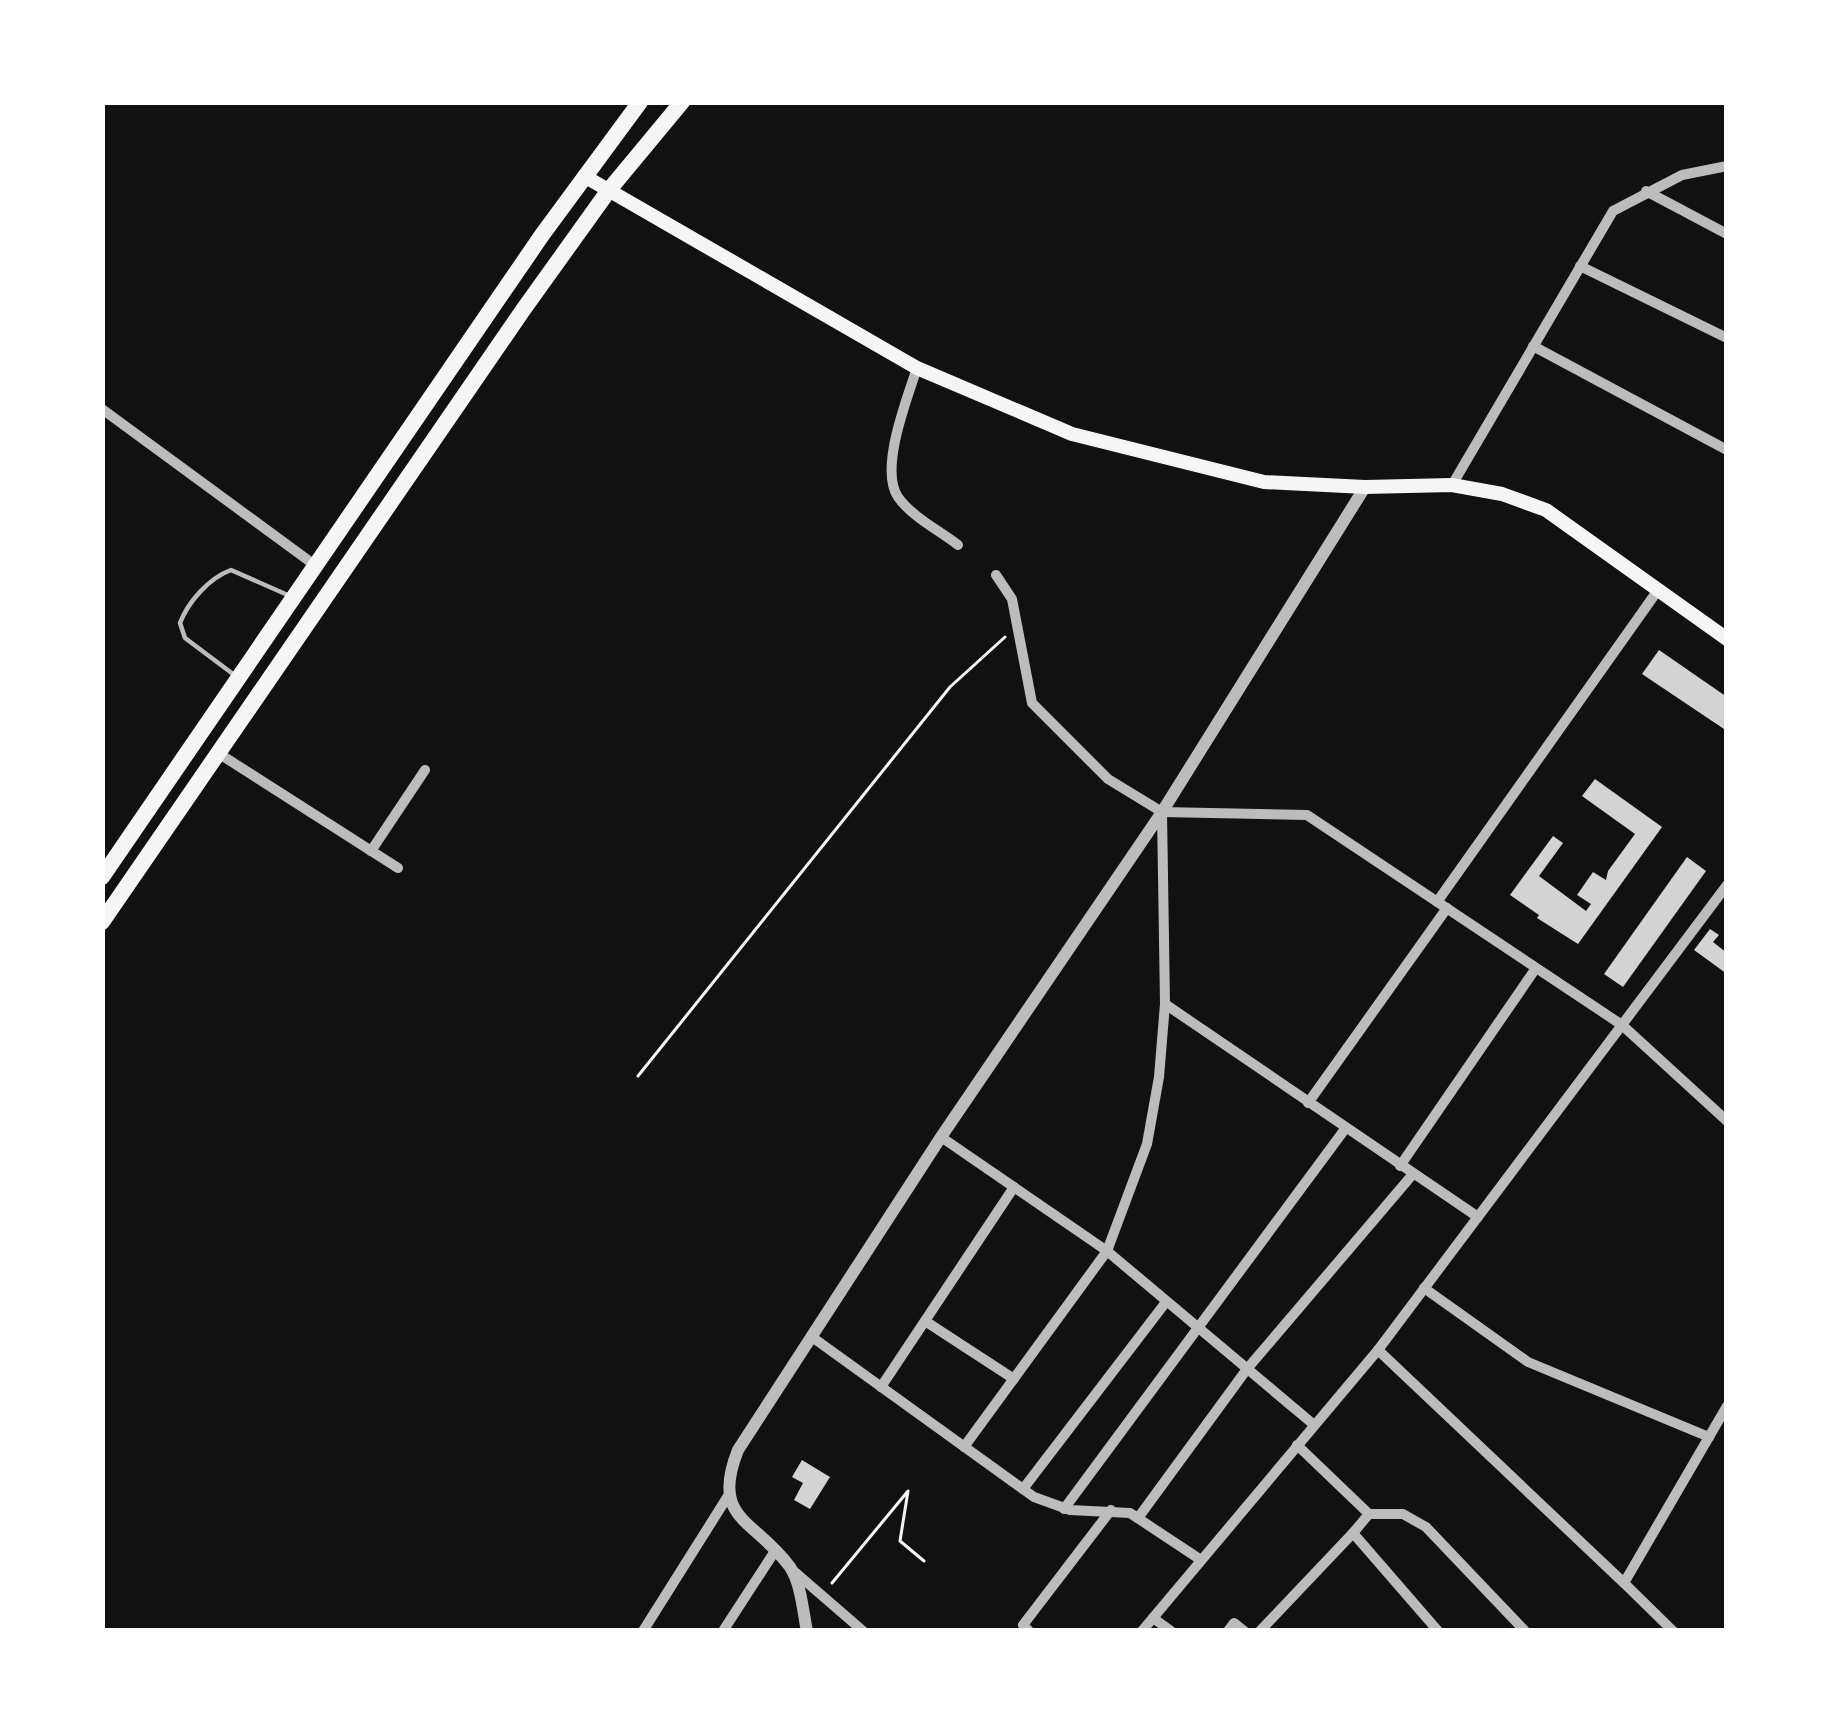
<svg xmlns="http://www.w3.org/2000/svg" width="1829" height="1733" font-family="'IBM Plex Sans',sans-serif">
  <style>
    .building { fill: #d3d3d3 }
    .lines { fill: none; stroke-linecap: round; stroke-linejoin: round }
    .path { stroke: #f5f5f5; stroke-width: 3 }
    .service { stroke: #bcbcbc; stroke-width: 4.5 }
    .minor { stroke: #bcbcbc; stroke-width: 10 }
    .tertiary { stroke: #bcbcbc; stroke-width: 12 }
    .secondary { stroke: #f5f5f5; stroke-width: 14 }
    .trunk { stroke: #f5f5f5; stroke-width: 16 }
  </style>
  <rect width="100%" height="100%" fill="#111"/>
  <g class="building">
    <polygon points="1659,650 1727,697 1727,731 1642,674"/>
    <polygon points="1595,779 1662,827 1578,944 1537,918 1539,915 1510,895 1553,836 1563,843 1539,876 1586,911 1591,904 1577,895 1593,872 1606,880 1608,871 1635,834 1582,796"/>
    <polygon points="1687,857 1706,871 1623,987 1604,974"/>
    <polygon points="1710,929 1719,935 1713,942 1727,953 1727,974 1694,950"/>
    <polygon points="802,1460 830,1477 810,1509 794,1500 803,1483 792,1477"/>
  </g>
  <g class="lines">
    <g class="path">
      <polyline points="638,1076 950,687 1005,637"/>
      <polyline points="832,1583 908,1491 900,1541 924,1561"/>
    </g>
    <path class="service" d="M 233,674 L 185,638 L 180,623 C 188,602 209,578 231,570 L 290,596"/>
    <g class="minor">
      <polyline points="1646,191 1727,234"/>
      <polyline points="1580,266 1727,338"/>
      <polyline points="1533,346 1727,450"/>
      <path d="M 917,368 C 907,399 879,469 898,497 C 911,516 940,531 958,545"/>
      <polyline points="102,409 316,566"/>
      <polyline points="1452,485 1613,211 1682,175 1727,166"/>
      <polyline points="996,575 1012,599 1032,703 1108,779 1162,812 1307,815 1622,1025 1727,1121"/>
      <polyline points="218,753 398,868"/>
      <polyline points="371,851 425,770"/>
      <polyline points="1437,902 1658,590"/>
      <polyline points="1165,1004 1478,1217"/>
      <polyline points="1308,1103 1447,908"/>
      <polyline points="941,1137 1107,1251 1313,1424"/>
      <polyline points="1400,1166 1536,968"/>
      <polyline points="1424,1288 1528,1362 1709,1437"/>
      <polyline points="925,1321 1014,1379"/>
      <polyline points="812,1337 1034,1497 1070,1510 1130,1513 1201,1560"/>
      <polyline points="1378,1350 1624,1583 1727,1406"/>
      <polyline points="881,1387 1014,1187"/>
      <polyline points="1297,1445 1369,1514 1353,1533 1438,1631"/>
      <polyline points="964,1447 1107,1251 1147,1144 1159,1077 1165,1004 1162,812"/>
      <polyline points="1023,1489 1166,1302"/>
      <polyline points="1064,1509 1345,1129"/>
      <polyline points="1369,1514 1403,1514 1426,1527 1525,1631"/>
      <polyline points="1138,1518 1247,1369 1413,1174"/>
      <polyline points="796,1573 863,1631"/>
      <polyline points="1624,1583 1673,1631"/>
      <polyline points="1153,1618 1171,1631"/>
      <polyline points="643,1631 728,1496"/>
      <polyline points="723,1631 775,1551"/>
      <polyline points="1029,1631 1023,1625 1111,1510"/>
      <polyline points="1142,1631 1378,1350 1727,885"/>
      <polyline points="1228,1631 1234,1623 1244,1631"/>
      <polyline points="1260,1631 1353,1533"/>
    </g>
    <path class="tertiary" d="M 807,1631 C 803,1612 801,1583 790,1567 C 755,1519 710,1520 738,1450 L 941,1137 L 1162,812 L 1365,487"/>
    <polyline class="secondary" points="584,176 917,368 1072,434 1264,482 1365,487 1452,485 1502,494 1546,510 1727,639"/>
    <g class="trunk">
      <polyline points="102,877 542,235 640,102"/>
      <polyline points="102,922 523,310 609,190 682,102"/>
    </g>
  </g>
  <rect width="1829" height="1733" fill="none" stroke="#ffffff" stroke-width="210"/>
</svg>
